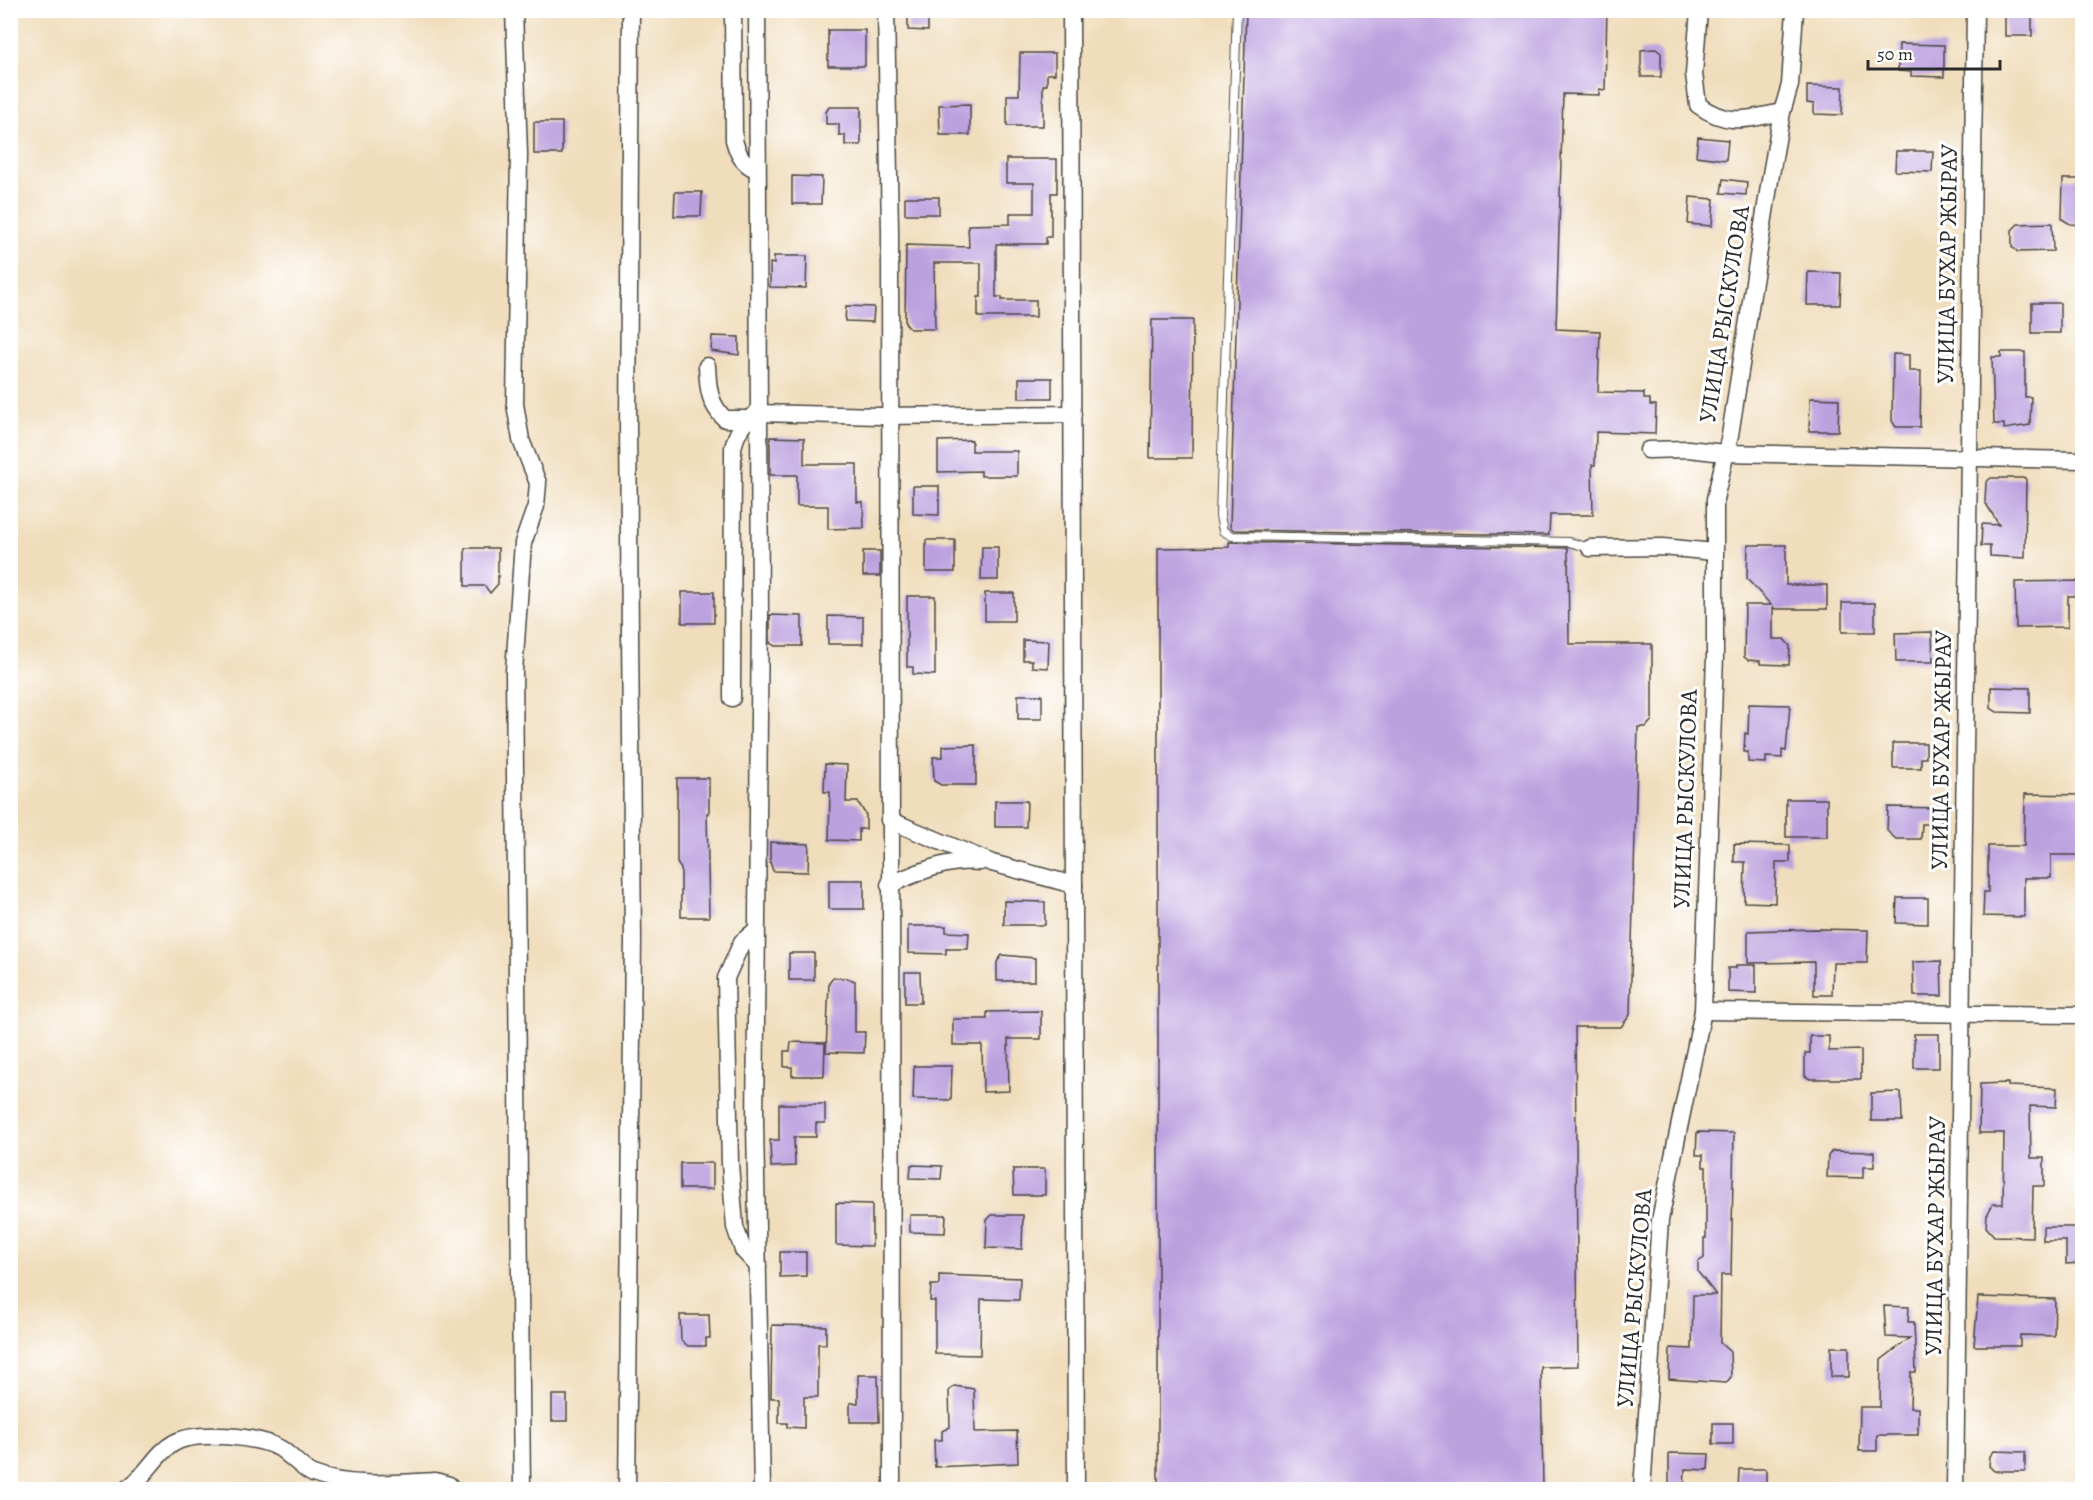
<svg xmlns="http://www.w3.org/2000/svg" width="2093" height="1500" font-family="Alegreya,serif">
  <style>
    .building { fill: #bca1df }
    .lines { fill: none; stroke-linecap: round; stroke-linejoin: round }
    .lane-casing { stroke: #494641; stroke-width: 10 }
    .street-casing { stroke: #494641; stroke-width: 19 }
    .lane { stroke: #fff; stroke-width: 8 }
    .street { stroke: #fff; stroke-width: 16 }
    .labels { text-anchor: middle; dominant-baseline: central; stroke-width: 6; stroke-linejoin: round; paint-order: stroke }
    .street-label { font-size: 24px; fill: #2b2b2b; stroke: #fff }
  </style>
  <rect width="100%" height="100%" fill="#fff"/>
  <filter id="ink" filterUnits="userSpaceOnUse"><feTurbulence type="fractalNoise" baseFrequency=".0167" numOctaves="2"/><feDisplacementMap in="SourceGraphic" scale="12" xChannelSelector="R" yChannelSelector="G"/><feConvolveMatrix kernelMatrix="1 2 1 2 8 2 1 2 1" color-interpolation-filters="sRGB"/></filter>
  <filter id="wash" filterUnits="userSpaceOnUse"><feTurbulence type="fractalNoise" baseFrequency=".008" numOctaves="4" result="noise"/><feDisplacementMap in="SourceGraphic" scale="24" xChannelSelector="R" yChannelSelector="G"/><feGaussianBlur stdDeviation="1.35" result="paint"/><feColorMatrix in="noise" values="0 0 0 0 0 0 0 0 0 0 0 0 0 0 0 0 0 1.4 0 .05"/><feComposite in="paint" operator="in"/></filter>
  <g filter="url(#wash)">
    <rect width="100%" height="100%" fill="#f0ddbc"/>
    <g id="blocks">
      <g class="building">
        <polygon points="908,10 928,10 928,31 908,30"/>
        <polygon points="1246,10 1607,10 1605,90 1599,89 1599,95 1563,94 1556,329 1600,331 1598,392 1644,393 1644,399 1650,399 1650,405 1656,405 1655,434 1596,432 1595,465 1592,465 1593,515 1550,515 1549,535 1234,530 1230,527"/>
        <polygon points="2011,10 2032,10 2032,36 2005,36 2005,15 2011,15"/>
        <rect x="828" y="30" width="37" height="36"/>
        <polygon points="1899,44 1944,45 1944,77 1911,76 1911,72 1898,71"/>
        <polygon points="1656,49 1661,53 1661,77 1641,77 1641,50"/>
        <polygon points="1020,53 1055,53 1055,74 1047,74 1047,85 1043,85 1043,126 1007,126 1007,95 1019,95"/>
        <polygon points="1807,86 1843,87 1842,115 1814,114 1814,104 1807,103"/>
        <polygon points="970,104 970,135 940,135 939,105"/>
        <polygon points="829,107 861,107 861,145 845,145 845,135 839,135 839,124 826,124 826,112"/>
        <rect x="534" y="122" width="28" height="32"/>
        <polygon points="1698,137 1728,140 1726,160 1696,156"/>
        <polygon points="1896,151 1933,151 1932,172 1895,171"/>
        <polygon points="1006,159 1057,159 1057,193 1051,193 1051,237 1046,237 1046,244 996,244 996,297 1002,297 1002,300 1036,300 1036,317 978,317 978,297 981,297 981,263 934,263 935,329 910,329 905,323 906,245 969,247 968,225 1010,224 1010,213 1034,213 1034,183 1006,183"/>
        <polygon points="792,176 822,177 821,204 792,204"/>
        <polygon points="1723,179 1747,182 1746,195 1721,193"/>
        <polygon points="2063,179 2082,179 2082,225 2070,224 2062,219"/>
        <polygon points="675,192 702,192 701,216 674,216"/>
        <rect x="905" y="197" width="34" height="17"/>
        <polygon points="1690,197 1714,199 1712,226 1688,224"/>
        <polygon points="2052,223 2053,251 2018,252 2012,247 2012,230 2018,224"/>
        <polygon points="774,256 807,256 806,288 770,287 770,263 774,264"/>
        <polygon points="1808,272 1841,273 1840,305 1807,305"/>
        <rect x="2032" y="303" width="28" height="30"/>
        <polygon points="846,306 874,307 873,322 845,321"/>
        <polygon points="1152,320 1193,320 1192,458 1150,458"/>
        <polygon points="712,336 739,337 739,355 711,351"/>
        <polygon points="2001,352 2025,352 2025,397 2031,397 2030,425 2004,429 2004,424 1994,424 1992,357 2001,357"/>
        <polygon points="1893,354 1909,355 1909,371 1921,371 1920,427 1896,427 1892,421"/>
        <rect x="1019" y="378" width="33" height="20"/>
        <polygon points="1810,398 1839,399 1838,431 1809,431"/>
        <polygon points="770,437 804,438 804,464 857,464 857,502 863,502 864,528 828,529 828,506 797,506 797,475 770,475"/>
        <polygon points="972,440 972,451 1017,451 1017,476 981,476 981,471 938,472 938,441"/>
        <polygon points="1991,478 2026,478 2025,558 1990,556 1990,546 1981,546 1982,524 1999,525 1985,502 1986,482"/>
        <polygon points="913,486 939,486 939,515 913,514"/>
        <rect x="926" y="540" width="29" height="32"/>
        <polygon points="1229,542 1568,548 1569,644 1652,644 1652,720 1646,727 1638,727 1630,1015 1621,1027 1575,1027 1578,1366 1541,1367 1543,1490 1158,1490 1158,548 1229,547"/>
        <polygon points="1748,545 1786,545 1786,585 1827,585 1827,609 1775,609 1773,607 1773,639 1784,639 1790,646 1789,665 1760,664 1760,661 1748,660 1744,657 1745,605 1771,605 1747,579"/>
        <polygon points="982,547 998,547 998,580 981,580"/>
        <polygon points="465,548 498,548 498,584 490,593 485,586 465,586"/>
        <rect x="863" y="551" width="17" height="25"/>
        <polygon points="2082,581 2082,596 2068,596 2068,627 2016,628 2015,582"/>
        <rect x="682" y="592" width="32" height="31"/>
        <rect x="985" y="593" width="29" height="28"/>
        <polygon points="907,596 935,596 935,675 913,674 913,667 907,667"/>
        <rect x="1842" y="603" width="33" height="29"/>
        <polygon points="770,615 802,616 802,646 775,646 770,643"/>
        <polygon points="828,616 863,617 863,644 828,644"/>
        <polygon points="1932,632 1933,662 1896,662 1895,633"/>
        <polygon points="1023,640 1049,641 1048,668 1032,667 1032,660 1023,660"/>
        <polygon points="1991,687 2030,688 2030,713 1997,712 1991,708"/>
        <rect x="1018" y="695" width="24" height="24"/>
        <polygon points="1749,704 1790,705 1786,751 1782,750 1782,758 1766,757 1766,763 1748,762 1748,752 1744,752 1745,733 1748,734"/>
        <polygon points="1893,743 1926,743 1926,758 1921,758 1921,768 1893,768"/>
        <polygon points="976,745 976,785 941,785 934,781 933,757 943,757 943,746"/>
        <polygon points="825,764 847,765 846,802 858,802 866,815 866,829 859,829 859,841 829,840 830,792 824,792"/>
        <polygon points="677,778 709,778 709,813 707,813 709,917 681,917 681,869 677,863"/>
        <polygon points="2025,794 2082,795 2082,855 2051,855 2051,878 2024,878 2024,917 1983,916 1984,892 1988,892 1988,846 2024,846"/>
        <rect x="1786" y="799" width="41" height="38"/>
        <polygon points="995,801 1027,801 1026,827 995,827"/>
        <polygon points="1888,807 1942,808 1941,824 1922,824 1921,839 1896,839 1887,831"/>
        <polygon points="770,842 809,844 808,872 773,871 770,862"/>
        <polygon points="1734,844 1790,845 1790,862 1776,862 1775,903 1744,902 1745,862 1734,862"/>
        <rect x="829" y="880" width="35" height="29"/>
        <polygon points="1897,898 1928,898 1928,924 1896,923"/>
        <polygon points="1004,901 1045,902 1045,925 1004,925"/>
        <polygon points="908,926 946,926 946,932 969,933 968,949 946,949 946,954 908,953"/>
        <polygon points="1817,929 1868,930 1867,963 1833,963 1832,995 1814,995 1814,962 1748,963 1748,931"/>
        <rect x="789" y="953" width="25" height="27"/>
        <polygon points="1002,955 1035,958 1035,981 997,981 997,962"/>
        <polygon points="1941,961 1942,996 1914,996 1913,962"/>
        <polygon points="1736,965 1756,965 1756,993 1728,992 1728,968 1736,968"/>
        <polygon points="905,972 920,972 921,1003 905,1003"/>
        <polygon points="833,978 847,978 855,981 855,1032 865,1032 864,1053 826,1052 829,983"/>
        <polygon points="1041,1011 1041,1039 1008,1039 1009,1091 983,1092 982,1045 953,1045 953,1019 987,1019 987,1012"/>
        <rect x="1914" y="1034" width="25" height="34"/>
        <polygon points="1810,1036 1829,1036 1829,1051 1861,1050 1861,1079 1810,1079 1805,1076 1805,1053 1810,1053"/>
        <polygon points="791,1042 825,1043 824,1076 792,1076 792,1067 784,1067 784,1051 790,1051"/>
        <polygon points="914,1066 952,1066 951,1100 913,1099"/>
        <polygon points="2008,1083 2008,1086 2057,1088 2056,1107 2030,1106 2031,1158 2044,1158 2044,1186 2033,1186 2032,1237 1994,1236 1986,1227 1987,1215 1993,1204 2003,1204 2004,1133 1979,1133 1980,1084"/>
        <polygon points="1901,1092 1902,1121 1871,1121 1871,1093"/>
        <polygon points="779,1104 825,1104 825,1123 816,1123 816,1137 794,1137 795,1166 771,1167 770,1140 779,1140"/>
        <polygon points="1697,1132 1734,1133 1731,1275 1721,1275 1720,1343 1730,1352 1731,1377 1726,1383 1669,1379 1670,1348 1692,1349 1693,1295 1716,1295 1698,1272 1698,1262 1704,1258 1704,1238 1706,1238 1706,1167 1703,1167 1703,1155 1696,1155"/>
        <polygon points="1832,1151 1874,1152 1874,1167 1863,1167 1863,1178 1827,1177 1828,1156"/>
        <rect x="680" y="1163" width="33" height="26"/>
        <polygon points="911,1165 942,1166 941,1179 910,1178"/>
        <polygon points="1013,1169 1045,1169 1045,1195 1014,1195"/>
        <polygon points="836,1203 872,1204 872,1246 836,1245"/>
        <polygon points="910,1215 946,1215 945,1233 910,1232"/>
        <polygon points="992,1215 1023,1215 1022,1249 986,1248 987,1220"/>
        <polygon points="2043,1227 2082,1227 2082,1263 2066,1264 2066,1241 2043,1241"/>
        <polygon points="780,1252 806,1252 806,1276 780,1277"/>
        <polygon points="939,1275 1020,1278 1019,1300 981,1299 980,1355 935,1354 935,1301 930,1301 931,1285 939,1285"/>
        <polygon points="1978,1297 2055,1299 2054,1336 2020,1335 2020,1346 1974,1346"/>
        <polygon points="1884,1306 1909,1307 1908,1322 1914,1322 1916,1372 1911,1372 1910,1408 1918,1408 1918,1435 1877,1435 1877,1451 1859,1451 1860,1407 1880,1407 1881,1360 1910,1338 1886,1337"/>
        <polygon points="680,1315 709,1315 710,1338 706,1338 706,1346 688,1346 681,1340"/>
        <polygon points="772,1325 826,1326 826,1344 818,1344 818,1397 804,1397 804,1428 787,1427 787,1423 779,1423 779,1398 771,1398"/>
        <rect x="1831" y="1347" width="18" height="30"/>
        <polygon points="858,1375 878,1375 879,1422 850,1422 850,1403 858,1403"/>
        <polygon points="954,1386 974,1389 975,1432 1017,1431 1018,1463 935,1467 934,1440 942,1440 942,1431 950,1427 949,1391"/>
        <rect x="552" y="1395" width="15" height="26"/>
        <rect x="1713" y="1423" width="20" height="21"/>
        <polygon points="1994,1451 2025,1452 2025,1471 1994,1471 1989,1466 1990,1456"/>
        <polygon points="1669,1453 1709,1454 1708,1470 1685,1469 1684,1490 1669,1490"/>
        <polygon points="1739,1469 1766,1469 1766,1490 1738,1490"/>
      </g>
    </g>
  </g>
  <g filter="url(#ink)">
    <use href="#blocks" fill-opacity="0" stroke="#494641" stroke-width="1.5"/>
    <g class="lines">
      <g class="lane-casing">
        <polyline id="lane" points="1237,10 1220,516 1223,531 1232,536 1569,542 1590,548"/>
      </g>
      <g class="street-casing">
        <g id="street">
          <polyline points="514,10 519,154 515,404 521,440 538,483 536,506 523,543 514,671 522,1490"/>
          <path d="M 733,10 L 734,140 C 738,155 743,164 757,170"/>
          <polyline points="757,10 760,614 755,1124 762,1490"/>
          <polyline points="886,10 890,231 892,1490"/>
          <polyline points="1071,10 1076,1490"/>
          <path d="M 1699,10 L 1694,74 L 1698,105 C 1729,127 1747,119 1782,112"/>
          <path d="M 707,366 C 708,388 709,404 725,419 L 748,419"/>
          <polyline points="1648,450 1688,449 1724,453 2082,460"/>
          <polyline points="1590,548 1663,547 1714,552"/>
          <path d="M 732,698 L 733,448 C 737,431 743,422 757,413 L 880,416 L 1073,414"/>
          <polyline points="889,820 992,863 1074,885"/>
          <path d="M 889,885 C 919,872 947,859 980,862"/>
          <polyline points="756,930 742,942 726,978 730,1164 735,1227 743,1250 758,1266"/>
          <polyline points="1703,1011 2082,1015"/>
          <path d="M 125,1490 C 146,1478 155,1453 174,1443 C 196,1430 260,1436 281,1449 C 290,1455 306,1472 313,1474 C 349,1488 397,1483 435,1481 L 449,1485 L 452,1490"/>
          <polyline points="627,1490 633,939 628,428 631,10"/>
          <polyline points="1642,1490 1660,1220 1703,1011 1715,655 1715,499 1730,435 1770,180 1782,112 1790,85 1795,10"/>
          <polyline points="1955,1490 1975,10"/>
        </g>
      </g>
      <use href="#lane" class="lane"/>
      <use href="#street" class="street"/>
    </g>
  </g>
  <g class="labels">
    <g class="street-label">
      <text transform="translate(1947 264) rotate(-89)">УЛИЦА БУХАР ЖЫРАУ</text>
      <text transform="translate(1724 314) rotate(-81)">УЛИЦА РЫСКУЛОВА</text>
      <text transform="translate(1941 750) rotate(-89)">УЛИЦА БУХАР ЖЫРАУ</text>
      <text transform="translate(1685 799) rotate(-88)">УЛИЦА РЫСКУЛОВА</text>
      <text transform="translate(1935 1236) rotate(-89)">УЛИЦА БУХАР ЖЫРАУ</text>
      <text transform="translate(1634 1298) rotate(-85)">УЛИЦА РЫСКУЛОВА</text>
    </g>
  </g>
  <rect width="2093" height="1500" fill="none" stroke="#fff" stroke-width="36"/>
  <path d="M1868 60v9h132v-9" fill="none" stroke="#2b2b2b" stroke-width="3"/>
  <text x="1877" y="60" font-size="18" fill="#2b2b2b" stroke="#ffffff" stroke-width="4.5" paint-order="stroke">50 m</text>
</svg>
